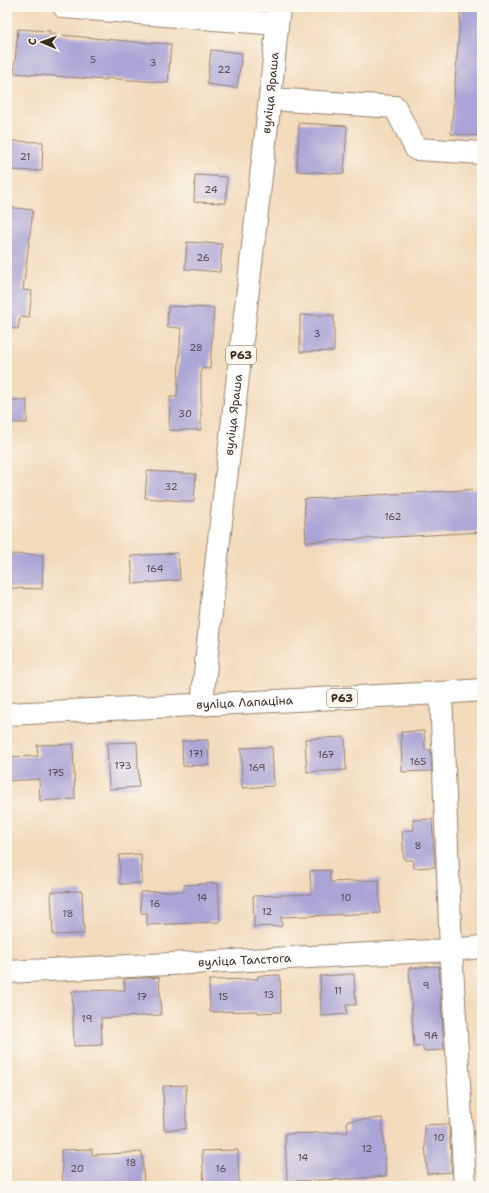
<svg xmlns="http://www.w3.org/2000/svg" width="489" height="1193" font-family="'Shantell Sans',sans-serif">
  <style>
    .building { fill: #aba4d6 }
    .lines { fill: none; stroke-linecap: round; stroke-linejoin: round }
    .minor-casing { stroke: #96826c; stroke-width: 24 }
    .major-casing { stroke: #96826c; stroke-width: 24 }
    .minor { stroke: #fff; stroke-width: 22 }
    .major { stroke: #fff; stroke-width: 22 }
    .labels { text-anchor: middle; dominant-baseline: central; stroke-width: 3; stroke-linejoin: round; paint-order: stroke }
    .number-label { font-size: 10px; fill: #57484c }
    .shield { fill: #fbf7ec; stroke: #75685c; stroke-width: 1 }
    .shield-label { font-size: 11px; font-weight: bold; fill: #3b2a1e }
    .street-label { font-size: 12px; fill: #3b2a1e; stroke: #fbf7ec }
  </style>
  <rect width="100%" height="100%" fill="#fbf7ec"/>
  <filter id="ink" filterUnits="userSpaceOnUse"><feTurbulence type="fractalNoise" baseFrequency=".025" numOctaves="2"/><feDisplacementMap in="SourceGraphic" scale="8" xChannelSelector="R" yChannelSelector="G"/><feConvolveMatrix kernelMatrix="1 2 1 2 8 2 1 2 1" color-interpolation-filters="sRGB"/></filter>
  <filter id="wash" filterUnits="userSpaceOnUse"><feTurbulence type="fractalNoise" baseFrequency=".012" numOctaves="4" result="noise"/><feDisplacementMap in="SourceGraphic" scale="16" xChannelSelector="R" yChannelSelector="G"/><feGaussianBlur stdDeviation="0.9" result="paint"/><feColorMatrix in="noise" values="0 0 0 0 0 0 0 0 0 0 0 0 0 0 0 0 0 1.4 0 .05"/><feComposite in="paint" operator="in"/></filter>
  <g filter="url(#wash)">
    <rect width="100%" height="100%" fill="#f2dabb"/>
    <g id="blocks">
      <g class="building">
        <polygon points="461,7 482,7 482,136 451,134"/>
        <polygon points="18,29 50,31 49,34 137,42 171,44 168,83 106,78 106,80 14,73"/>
        <polygon points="211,50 242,53 237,88 207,84"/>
        <polygon points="299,123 347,126 344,174 297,171"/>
        <polygon points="7,141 43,142 42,171 7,170"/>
        <polygon points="195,175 227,177 226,203 194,202"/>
        <polygon points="7,207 33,210 23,290 32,291 29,318 20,317 18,329 7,328"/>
        <polygon points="187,242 222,244 220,272 185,269"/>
        <polygon points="168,306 214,308 210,369 201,368 201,430 169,430 170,397 177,397 181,328 167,327"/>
        <polygon points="300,315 334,315 334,351 300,352"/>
        <rect x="7" y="400" width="20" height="23"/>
        <polygon points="147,471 196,474 194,502 145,498"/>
        <polygon points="482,489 482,532 306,542 304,499"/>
        <polygon points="178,553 180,580 133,584 131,556"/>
        <polygon points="7,554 43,555 42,589 7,588"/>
        <polygon points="424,731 425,750 431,750 432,771 402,772 401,732"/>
        <polygon points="345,737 346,770 307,772 305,739"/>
        <polygon points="208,740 209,765 183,766 182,741"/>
        <polygon points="137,742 139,787 109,789 107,743"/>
        <polygon points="73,744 75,799 40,801 39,779 7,781 7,757 38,756 37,745"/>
        <polygon points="272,747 274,786 242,788 241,748"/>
        <polygon points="432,819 435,867 414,868 413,860 404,860 402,831 414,830 413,820"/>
        <polygon points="141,854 142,883 120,884 119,855"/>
        <polygon points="330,870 330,882 379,880 380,913 281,917 282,926 254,927 253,896 311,894 310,871"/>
        <polygon points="218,883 220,922 147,925 147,913 141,913 140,892 184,891 184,885"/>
        <polygon points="82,891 84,934 53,935 51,892"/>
        <polygon points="439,966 444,1050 423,1051 423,1046 414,1047 409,968"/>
        <polygon points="354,974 356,1005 346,1005 347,1014 321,1016 320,976"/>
        <polygon points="280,975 281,1012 258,1013 258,1011 210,1012 209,980 258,979 258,976"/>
        <polygon points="159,977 161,1015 101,1018 102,1045 74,1046 72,991 125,990 124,979"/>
        <polygon points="186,1085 186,1129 164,1130 163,1086"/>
        <polygon points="382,1118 386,1176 352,1179 287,1181 285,1134 348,1132 347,1121"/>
        <polygon points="449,1124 452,1172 427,1174 424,1125"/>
        <polygon points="92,1149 92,1155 142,1152 144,1186 63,1186 61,1150"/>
        <polygon points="238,1150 239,1185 204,1186 202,1151"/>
      </g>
    </g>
  </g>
  <g filter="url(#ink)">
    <use href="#blocks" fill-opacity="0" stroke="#96826c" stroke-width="1"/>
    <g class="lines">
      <g class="minor-casing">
        <g id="minor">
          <polyline points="64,7 277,24"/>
          <polyline points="270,99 395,107 416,149 482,153"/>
          <polyline points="441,693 451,950 465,1186"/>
          <path id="s1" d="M 7,972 L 451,950 L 482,947"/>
        </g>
      </g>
      <g class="major-casing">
        <g id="major">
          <path id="s2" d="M 202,704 L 214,583 L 270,99 L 279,7"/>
          <path id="s3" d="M 7,714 L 441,693 L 482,690"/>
        </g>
      </g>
      <use href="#minor" class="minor"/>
      <use href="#major" class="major"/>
    </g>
  </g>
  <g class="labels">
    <g class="number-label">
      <text x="93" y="59">5</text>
      <text x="153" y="62">3</text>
      <text x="224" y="69">22</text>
      <text x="25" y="156">21</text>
      <text x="211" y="189">24</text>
      <text x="203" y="257">26</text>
      <text x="317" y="333">3</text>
      <text x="196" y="347">28</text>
      <text x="185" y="413">30</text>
      <text x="171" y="486">32</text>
      <text x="393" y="516">162</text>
      <text x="155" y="568">164</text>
      <text x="196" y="753">171</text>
      <text x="326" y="754">167</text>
      <text x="418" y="761">165</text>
      <text x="123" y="765">173</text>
      <text x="257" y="767">169</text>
      <text x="56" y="772">175</text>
      <text x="418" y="845">8</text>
      <text x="202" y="897">14</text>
      <text x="346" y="897">10</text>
      <text x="155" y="903">16</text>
      <text x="267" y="911">12</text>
      <text x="68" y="913">18</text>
      <text x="426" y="985">9</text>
      <text x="338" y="990">11</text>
      <text x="269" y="994">13</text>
      <text x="142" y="996">17</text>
      <text x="223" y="996">15</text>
      <text x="87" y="1018">19</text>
      <text x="431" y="1035">9А</text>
      <text x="439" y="1137">10</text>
      <text x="367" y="1148">12</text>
      <text x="303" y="1157">14</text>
      <text x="131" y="1162">18</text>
      <text x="77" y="1168">20</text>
      <text x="221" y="1168">16</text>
    </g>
    <g class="shield">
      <rect x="226" y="346" width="30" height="18" rx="3"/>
      <rect x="327" y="689" width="30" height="18" rx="3"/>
    </g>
    <g class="shield-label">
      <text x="241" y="355">Р63</text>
      <text x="342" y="698">Р63</text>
    </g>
    <g class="street-label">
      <text stroke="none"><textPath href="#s2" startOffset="615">вуліца Яраша</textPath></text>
      <text stroke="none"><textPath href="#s2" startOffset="291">вуліца Яраша</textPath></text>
      <text stroke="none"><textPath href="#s3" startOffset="238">вуліца Лапаціна</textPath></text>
      <text stroke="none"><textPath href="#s1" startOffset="238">вуліца Талстога</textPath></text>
    </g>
  </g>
  <rect width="489" height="1193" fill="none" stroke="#fbf7ec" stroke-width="24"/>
  <g transform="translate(42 42) rotate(272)" stroke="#fbf7ec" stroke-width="3" paint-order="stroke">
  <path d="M0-3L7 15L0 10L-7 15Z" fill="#3b2a1e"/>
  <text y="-6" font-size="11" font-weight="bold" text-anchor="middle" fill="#3b2a1e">С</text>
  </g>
</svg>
